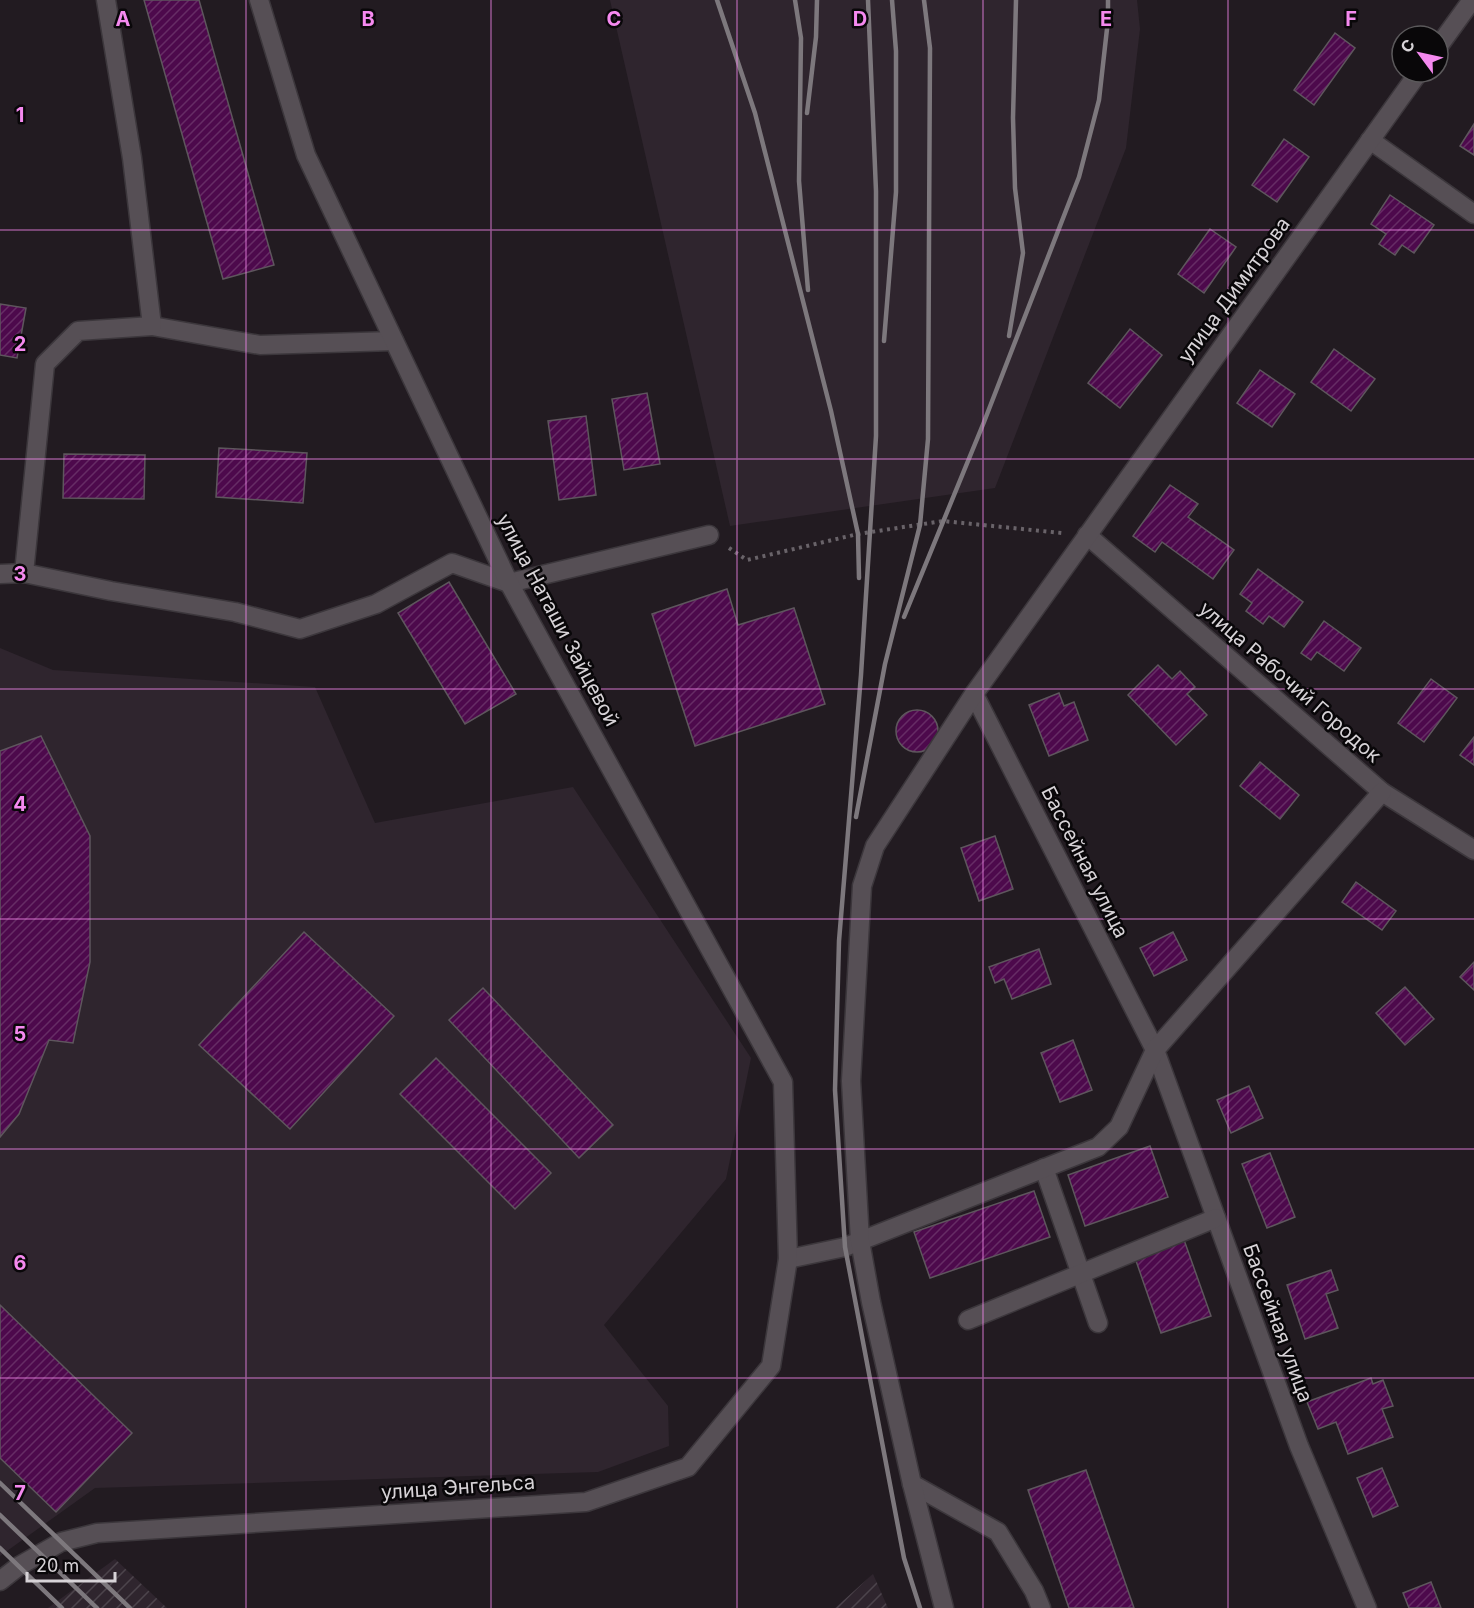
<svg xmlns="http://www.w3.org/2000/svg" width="1474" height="1608" font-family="Inter,sans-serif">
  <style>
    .built { fill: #2f252e }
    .industrial { fill: url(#industrial-furrows) }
    .building { fill: url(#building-hatch); stroke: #5e565d; stroke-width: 1.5 }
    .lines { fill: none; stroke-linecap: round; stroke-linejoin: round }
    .minor-casing { stroke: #3c373c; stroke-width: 21 }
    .path { stroke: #696369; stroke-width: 4; stroke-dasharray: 3 4.5; stroke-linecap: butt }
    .minor { stroke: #564f55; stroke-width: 18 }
    .rail { stroke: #7d787d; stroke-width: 4.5 }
    .grid { fill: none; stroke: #f589ef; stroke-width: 1.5; stroke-opacity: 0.55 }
    .labels { text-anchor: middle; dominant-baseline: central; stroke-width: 5; stroke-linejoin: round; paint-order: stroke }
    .street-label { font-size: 20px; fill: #d7d3d7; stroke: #090709 }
    .grid-label { font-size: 20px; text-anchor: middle; font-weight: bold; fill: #f589ef; stroke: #090709; stroke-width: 5; stroke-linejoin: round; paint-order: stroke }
  </style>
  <defs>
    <pattern id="industrial-furrows" width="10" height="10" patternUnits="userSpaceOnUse" patternTransform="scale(1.5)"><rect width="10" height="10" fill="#2f252e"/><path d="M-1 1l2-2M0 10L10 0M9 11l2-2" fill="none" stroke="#4c444c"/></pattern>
    <pattern id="building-hatch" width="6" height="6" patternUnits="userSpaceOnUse" patternTransform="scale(1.5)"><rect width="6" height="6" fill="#4d094c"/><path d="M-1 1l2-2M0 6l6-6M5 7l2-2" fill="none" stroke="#662c65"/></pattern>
  </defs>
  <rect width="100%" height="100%" fill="#221b21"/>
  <g class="built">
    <polygon points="610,0 1137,0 1140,29 1126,148 995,488 730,526"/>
    <polygon points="0,648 53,670 315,687 375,823 573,787 751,1058 726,1179 604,1325 668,1406 669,1446 598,1472 95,1488 0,1556"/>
  </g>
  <g class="industrial">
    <polygon points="115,1559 167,1608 48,1608"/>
    <polygon points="873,1574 888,1608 835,1608"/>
  </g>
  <g class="building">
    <polygon points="144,0 199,0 274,265 223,279"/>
    <polygon points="1335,33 1355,48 1314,105 1294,90"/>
    <polygon points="1474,124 1474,155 1460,146"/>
    <polygon points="1284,139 1309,157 1277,202 1252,185"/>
    <polygon points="1390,195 1434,225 1414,253 1402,245 1395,255 1379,244 1386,234 1371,224"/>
    <polygon points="1210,229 1236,247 1204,293 1178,274"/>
    <polygon points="0,304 26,308 17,358 0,355"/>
    <polygon points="1130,329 1162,355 1120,408 1088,383"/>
    <polygon points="1334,349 1375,379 1351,411 1311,382"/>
    <polygon points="1260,370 1295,394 1272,427 1237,403"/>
    <polygon points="647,393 660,464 624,470 612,399"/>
    <polygon points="586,416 596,495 559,500 548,421"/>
    <polygon points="219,448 307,453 303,503 216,497"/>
    <polygon points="64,454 145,455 144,499 63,498"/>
    <polygon points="1170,485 1198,504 1188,517 1234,550 1213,579 1162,542 1155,552 1133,536"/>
    <polygon points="1258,569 1303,602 1284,627 1269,616 1263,624 1246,611 1252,603 1240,594"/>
    <polygon points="449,582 516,694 465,724 398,613"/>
    <polygon points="727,589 738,625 794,608 825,704 695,746 652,614"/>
    <polygon points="1324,621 1361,648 1344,671 1317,652 1311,660 1301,653"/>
    <polygon points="1158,665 1172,679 1180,671 1195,687 1187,694 1207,715 1176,745 1128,695"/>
    <polygon points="1431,679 1457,698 1424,742 1398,723"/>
    <polygon points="1059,693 1064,706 1074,702 1088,740 1049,756 1029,705"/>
    <circle cx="917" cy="731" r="21"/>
    <polygon points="41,736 90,836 90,962 73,1043 49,1040 19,1114 0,1137 0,751"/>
    <polygon points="1474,737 1474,765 1460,755"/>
    <polygon points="1260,762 1299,795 1280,819 1240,786"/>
    <polygon points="995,836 1013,889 979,901 961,848"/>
    <polygon points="1356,882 1396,911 1382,930 1342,902"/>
    <polygon points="304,932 394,1016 290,1129 199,1045"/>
    <polygon points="1173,932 1187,960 1154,976 1140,948"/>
    <polygon points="1039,949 1051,984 1012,999 1004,979 995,983 989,967"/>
    <polygon points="1474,962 1474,990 1460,977"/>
    <polygon points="1405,987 1434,1019 1405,1045 1376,1013"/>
    <polygon points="483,988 613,1125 579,1158 449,1020"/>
    <polygon points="1073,1040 1092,1090 1060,1102 1041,1053"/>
    <polygon points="436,1058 551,1173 515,1209 400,1094"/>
    <polygon points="1249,1086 1263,1118 1231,1133 1217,1100"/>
    <polygon points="1150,1146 1168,1197 1085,1226 1068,1175"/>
    <polygon points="1270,1153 1295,1217 1267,1228 1242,1164"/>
    <polygon points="1034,1191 1050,1237 930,1278 914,1232"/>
    <polygon points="1183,1237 1211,1316 1161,1333 1134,1255"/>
    <polygon points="1331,1270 1338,1290 1326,1294 1338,1328 1305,1339 1287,1285"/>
    <polygon points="0,1305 132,1433 56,1512 0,1458"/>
    <polygon points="1371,1378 1373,1384 1383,1380 1393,1406 1382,1409 1393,1437 1348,1454 1336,1422 1318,1429 1307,1402"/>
    <polygon points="1382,1468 1398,1506 1373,1517 1357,1478"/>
    <polygon points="1086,1470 1134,1608 1069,1608 1028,1490"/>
    <polygon points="1431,1582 1441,1608 1409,1608 1403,1593"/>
  </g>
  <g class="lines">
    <g class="minor-casing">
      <g id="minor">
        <polyline points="1438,47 1472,0"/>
        <polyline points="1370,140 1474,214"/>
        <polyline points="152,326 260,345 394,341"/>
        <polyline points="1087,535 1382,792 1474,850"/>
        <polyline points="24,573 45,364 78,331 152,326 132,158 106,0"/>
        <polyline points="0,574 24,573 111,591 235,612 300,629 376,604 452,563 509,583 709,535"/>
        <polyline points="974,694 1155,1050 1299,1446 1367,1608"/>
        <polyline points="1044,1168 1098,1323"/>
        <polyline points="788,1259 845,1247 1098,1147 1119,1127 1155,1050 1382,792"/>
        <polyline points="968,1320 1216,1218"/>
        <polyline points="912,1484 998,1532 1034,1591 1041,1608"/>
        <polyline points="0,1581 19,1566 61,1542 97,1533 586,1502 688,1467 771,1366 788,1259 783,1082 509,583 306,155 259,0"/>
        <polyline points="944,1608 912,1484 871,1302 860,1241 851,1081 862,886 875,846 974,694 1419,72"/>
      </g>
    </g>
    <polyline class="path" points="729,548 747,560 858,534 943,521 1062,533"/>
    <use href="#minor" class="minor"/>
    <g class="rail">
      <polyline points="717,0 755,113 831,411 858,534 859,578"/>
      <polyline points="795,0 801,38 799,181 808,290"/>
      <polyline points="868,0 876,191 876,436 861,675 839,941 835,1090 845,1247 904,1558 920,1608"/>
      <polyline points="807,113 816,37 817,0"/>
      <polyline points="1009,336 1023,253 1015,188 1013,118 1016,0"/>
      <polyline points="884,341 896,192 896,51 892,0"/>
      <polyline points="904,617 984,422 1079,177 1099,100 1108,20 1108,0"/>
      <polyline points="856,817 885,664 920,525 928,439 930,48 924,0"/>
      <polyline points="0,1483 130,1608"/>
      <polyline points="0,1515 97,1608"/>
      <polyline points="0,1548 62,1608"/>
    </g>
  </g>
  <path class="grid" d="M 246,0 L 246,1608M 491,0 L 491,1608M 737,0 L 737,1608M 983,0 L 983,1608M 1228,0 L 1228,1608M 0,230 L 1474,230M 0,459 L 1474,459M 0,689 L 1474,689M 0,919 L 1474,919M 0,1149 L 1474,1149M 0,1378 L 1474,1378"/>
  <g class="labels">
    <g class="street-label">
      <text transform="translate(1234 290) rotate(-54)">улица Димитрова</text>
      <text transform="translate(558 620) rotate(62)">улица Наташи Зайцевой</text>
      <text transform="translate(1290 682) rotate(41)">улица Рабочий Городок</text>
      <text transform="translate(1085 862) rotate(63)">Бассейная улица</text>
      <text transform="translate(1278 1323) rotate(70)">Бассейная улица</text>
      <text transform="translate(458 1487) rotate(-4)">улица Энгельса</text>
    </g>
  </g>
  <g class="grid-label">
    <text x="123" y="26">A</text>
    <text x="368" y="26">B</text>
    <text x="614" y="26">C</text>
    <text x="860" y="26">D</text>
    <text x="1106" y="26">E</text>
    <text x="1351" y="26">F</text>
    <text x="20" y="122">1</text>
    <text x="20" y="351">2</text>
    <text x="20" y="581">3</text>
    <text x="20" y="811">4</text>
    <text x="20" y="1041">5</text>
    <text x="20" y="1270">6</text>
    <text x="20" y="1500">7</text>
  </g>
  <g transform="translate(1420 54) rotate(303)"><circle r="28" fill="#090709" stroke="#5b595b" stroke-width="1.5"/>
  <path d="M0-4.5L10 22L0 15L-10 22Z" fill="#f589ef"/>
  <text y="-9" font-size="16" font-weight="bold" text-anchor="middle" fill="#d7d3d7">С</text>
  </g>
  <path d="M27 1572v9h88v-9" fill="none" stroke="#d7d3d7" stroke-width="3"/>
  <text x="36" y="1572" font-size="18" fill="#d7d3d7" stroke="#090709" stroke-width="4.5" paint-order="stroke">20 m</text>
</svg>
